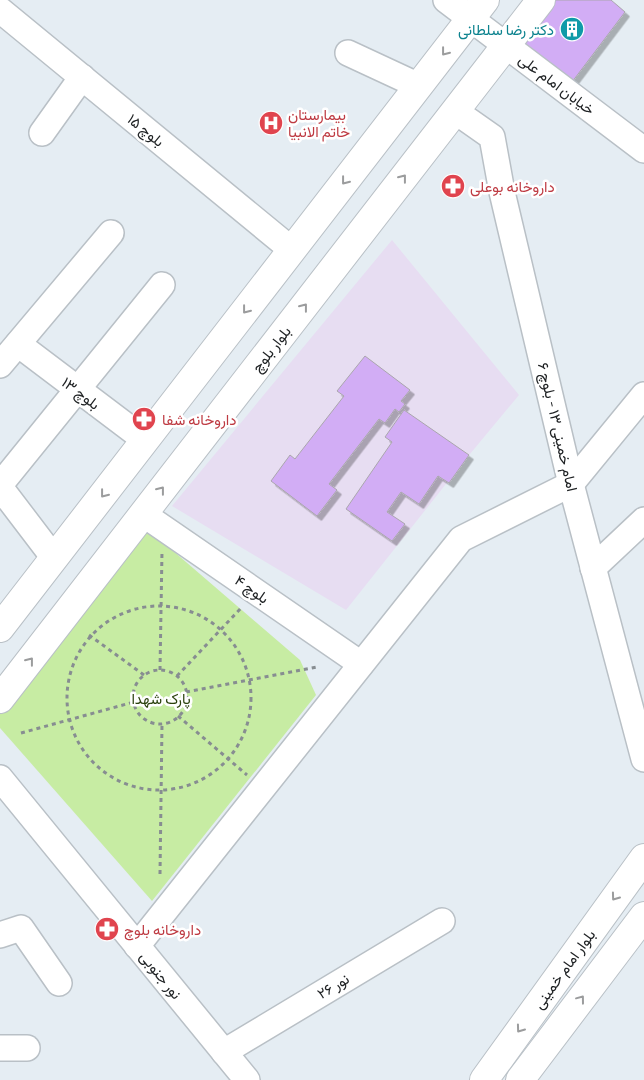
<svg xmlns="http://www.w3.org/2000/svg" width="644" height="1080" font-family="Manrope,Vazirmatn,sans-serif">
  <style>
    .education { fill: #e7ddf2 }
    .green { fill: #c7eca3 }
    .building { fill: #d2adf5; stroke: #aaa6ad; filter: url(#shadow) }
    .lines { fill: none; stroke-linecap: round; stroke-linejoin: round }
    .minor-casing { stroke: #b9c0c6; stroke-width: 28 }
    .major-casing { stroke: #b9c0c6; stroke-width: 30 }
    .path { stroke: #878d91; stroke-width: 3; stroke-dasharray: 4 4; stroke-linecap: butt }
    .minor { stroke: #fff; stroke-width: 25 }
    .major { stroke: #fff; stroke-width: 28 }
    .oneway { stroke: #9b9c9d }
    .labels { text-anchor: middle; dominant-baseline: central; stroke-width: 5; stroke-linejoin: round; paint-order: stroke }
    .culture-label { font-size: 15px; fill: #0d838f; stroke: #fff; text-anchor: end }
    .street-label { font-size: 15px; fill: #202325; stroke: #fff }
    .health-label { font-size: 15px; fill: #be3a42; stroke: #fff; text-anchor: start }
    .park-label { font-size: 15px; fill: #2b420d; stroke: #fff }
  </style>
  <defs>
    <filter id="shadow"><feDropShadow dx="4.5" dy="4.5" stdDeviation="0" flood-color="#0004"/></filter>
  </defs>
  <rect width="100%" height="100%" fill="#e5edf3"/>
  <polygon class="education" points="392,240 519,395 465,460 346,610 172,506"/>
  <polygon class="green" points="143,525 300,660 316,695 152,901 0,728 0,714"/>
  <g class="building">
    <polygon points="553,0 611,0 625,12 569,86 519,46"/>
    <polygon points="365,356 410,390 401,401 405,404 399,412 395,409 385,423 379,419 329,484 337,490 317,516 271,481 290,455 295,459 344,396 337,391"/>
    <polygon points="404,410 469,455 449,483 438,476 419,504 401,492 387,512 405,524 392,541 346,509 392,442 385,437"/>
  </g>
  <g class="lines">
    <g class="minor-casing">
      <g id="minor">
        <polyline points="446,0 644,150"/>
        <polyline points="0,10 292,250"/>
        <polyline points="348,53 419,86"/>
        <polyline points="455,111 492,137 502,192 571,484 644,759"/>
        <polyline points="42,133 82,77"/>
        <polyline points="18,344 145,440"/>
        <polyline points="0,365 111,233"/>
        <polyline points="0,485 162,285"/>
        <polyline points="0,487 54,558"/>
        <polyline points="143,514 361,664"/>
        <polyline points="593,568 644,520"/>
        <polyline points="0,778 247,1080"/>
        <polyline points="0,935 21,928 59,983"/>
        <polyline points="137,946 461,539 571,484 644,395"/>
        <polyline points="0,1048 27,1048"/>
        <polyline points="224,1052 442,921"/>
      </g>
    </g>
    <g class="major-casing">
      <g id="major">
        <polyline points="0,628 485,0"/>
        <polyline points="0,699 541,0"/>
        <polyline points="484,1080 644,858"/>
        <polyline points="520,1080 644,916"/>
      </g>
    </g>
    <g class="path">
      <circle cx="159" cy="698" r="92"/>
      <polyline points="89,635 144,675"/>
      <polyline points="160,670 162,551"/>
      <circle cx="160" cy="697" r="27"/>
      <polyline points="177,676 242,607"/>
      <polyline points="186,692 317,667"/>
      <polyline points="178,716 247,775"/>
      <polyline points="21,733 134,702"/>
      <polyline points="160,874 162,724"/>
    </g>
    <use href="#minor" class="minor"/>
    <use href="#major" class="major"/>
  </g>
  <defs><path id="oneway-chevron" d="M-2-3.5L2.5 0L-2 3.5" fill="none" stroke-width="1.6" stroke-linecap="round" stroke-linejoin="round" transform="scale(1.25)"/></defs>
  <g class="oneway">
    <use href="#oneway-chevron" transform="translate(445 52) rotate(128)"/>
    <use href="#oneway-chevron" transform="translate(403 178) rotate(-52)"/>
    <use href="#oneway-chevron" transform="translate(345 181) rotate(128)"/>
    <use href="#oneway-chevron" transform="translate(304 307) rotate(-52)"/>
    <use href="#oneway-chevron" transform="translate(246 310) rotate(128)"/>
    <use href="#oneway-chevron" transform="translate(161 490) rotate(-52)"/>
    <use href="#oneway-chevron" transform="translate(104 494) rotate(128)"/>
    <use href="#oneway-chevron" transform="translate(30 661) rotate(-52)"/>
    <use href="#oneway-chevron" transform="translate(615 897) rotate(126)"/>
    <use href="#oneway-chevron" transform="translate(581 999) rotate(-53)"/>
    <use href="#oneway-chevron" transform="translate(520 1029) rotate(126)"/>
  </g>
  <defs>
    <g id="building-disc" transform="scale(1.25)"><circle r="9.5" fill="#0f9aa8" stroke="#fff"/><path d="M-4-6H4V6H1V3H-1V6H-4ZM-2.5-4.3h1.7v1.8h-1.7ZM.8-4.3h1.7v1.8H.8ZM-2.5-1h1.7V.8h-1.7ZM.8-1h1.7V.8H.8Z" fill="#fff"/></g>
    <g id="hospital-disc" transform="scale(1.25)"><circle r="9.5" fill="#e0444e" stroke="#fff"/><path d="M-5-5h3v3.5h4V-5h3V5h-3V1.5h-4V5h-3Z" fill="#fff"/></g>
    <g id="pharmacy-disc" transform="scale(1.25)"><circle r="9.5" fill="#e0444e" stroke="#fff"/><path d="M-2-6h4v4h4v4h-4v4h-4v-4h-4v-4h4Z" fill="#fff"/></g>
  </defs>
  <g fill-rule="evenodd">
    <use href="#building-disc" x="572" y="29"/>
    <use href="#hospital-disc" x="271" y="123"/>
    <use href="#pharmacy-disc" x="453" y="186"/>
    <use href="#pharmacy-disc" x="144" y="419"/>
    <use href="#pharmacy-disc" x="107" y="929"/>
  </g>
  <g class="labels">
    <g class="culture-label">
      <text x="554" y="29">دکتر رضا سلطانی</text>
    </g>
    <g class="street-label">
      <text transform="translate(557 84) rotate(37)">خیابان امام علی</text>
      <text transform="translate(146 130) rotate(39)">بلوچ ۱۵</text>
      <text transform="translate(271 349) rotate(-52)">بلوار بلوچ</text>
      <text transform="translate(81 393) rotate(37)">بلوچ ۱۳</text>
      <text transform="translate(558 427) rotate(77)">امام خمینی ۱۳ - بلوچ ۶</text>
      <text transform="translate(252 589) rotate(35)">بلوچ ۴</text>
      <text transform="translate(564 969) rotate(-54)">بلوار امام خمینی</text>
      <text transform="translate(161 975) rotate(51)">نور جنوبی</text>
      <text transform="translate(333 986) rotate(-31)">نور ۲۶</text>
    </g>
    <g class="health-label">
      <text x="288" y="114">بیمارستان<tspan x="288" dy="17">خاتم الانبیا</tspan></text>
      <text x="470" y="186">داروخانه بوعلی</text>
      <text x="162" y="419">داروخانه شفا</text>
      <text x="124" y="929">داروخانه بلوچ</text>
    </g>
    <g class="park-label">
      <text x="161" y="698">پارک شهدا</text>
    </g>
  </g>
</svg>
